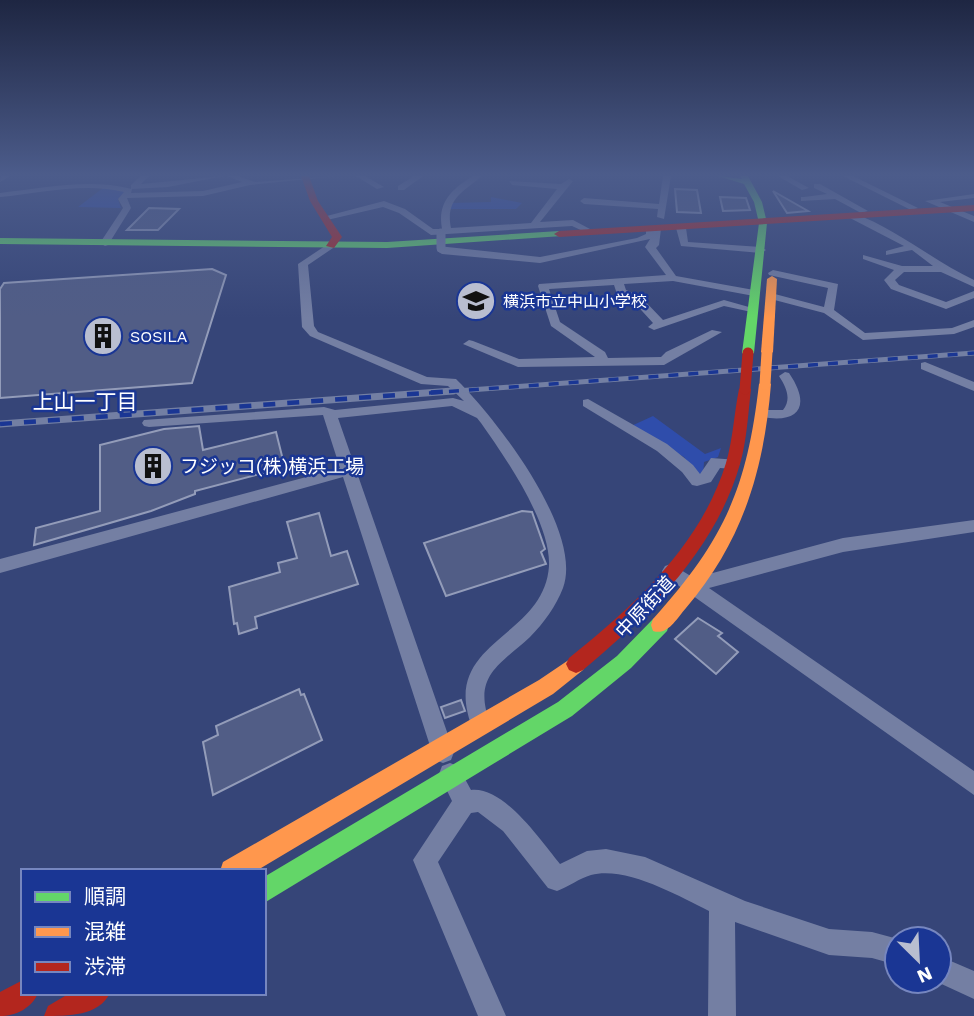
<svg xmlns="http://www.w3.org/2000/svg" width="974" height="1016" font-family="'Work Sans','Noto Sans JP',sans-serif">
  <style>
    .green { fill: #2f4dab }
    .building { fill: #515d86; stroke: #939cb9; stroke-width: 2 }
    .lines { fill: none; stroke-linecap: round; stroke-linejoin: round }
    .street { fill: #747fa3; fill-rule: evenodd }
    .fast { fill: #63d668; fill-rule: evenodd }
    .slow { fill: #ff974d; fill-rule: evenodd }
    .jam { fill: #b3261e; fill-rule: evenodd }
    .rail-far1-casing { stroke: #737fa3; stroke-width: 5 }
    .rail-casing { stroke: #737fa3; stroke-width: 7 }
    .rail-far1 { stroke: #1a3694; stroke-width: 3.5; stroke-dasharray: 10; stroke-linecap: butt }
    .rail { stroke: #1a3694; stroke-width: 4.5; stroke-dasharray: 12; stroke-linecap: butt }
    .street-bridge { stroke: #747fa3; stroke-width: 9 }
    .slow-bridge { stroke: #ff974d; stroke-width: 11 }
    .jam-bridge { stroke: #b3261e; stroke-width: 11 }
    .labels { text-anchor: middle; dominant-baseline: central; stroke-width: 5; stroke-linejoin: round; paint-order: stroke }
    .far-poi-label { font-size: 16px; fill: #fff; stroke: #1a3694; text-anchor: start }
    .poi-label { font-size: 19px; fill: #fff; stroke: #1a3694; text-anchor: start }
    .street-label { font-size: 19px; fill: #fff; stroke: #1a3694 }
    .neighbourhood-label { font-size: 21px; fill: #fff; stroke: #1a3694 }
  </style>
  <rect width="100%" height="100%" fill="#364578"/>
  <g class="green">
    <polygon points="103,188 125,191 118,199 121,208 78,207"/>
    <polygon points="491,197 522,203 516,209 446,209 449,203 491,202"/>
    <polygon points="653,416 705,454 721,448 718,457 704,462 703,475 697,477 684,457 629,427"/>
  </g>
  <g class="building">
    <polygon points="675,189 697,190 701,213 677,212"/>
    <polygon points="773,191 808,211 787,213"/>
    <polygon points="720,197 746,198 750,210 723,211"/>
    <polygon points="149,208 179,209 158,230 127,230"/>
    <polygon points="212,269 226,275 192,383 0,398 0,289 4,283"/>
    <polygon points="199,426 203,450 276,432 284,464 269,468 271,471 195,491 195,494 151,511 34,545 36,528 100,511 100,445 164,429"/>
    <polygon points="522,511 532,512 545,549 541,552 546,564 446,596 424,543"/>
    <polygon points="319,513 331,556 347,551 358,584 255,617 257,628 239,634 237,623 234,624 229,587 280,572 278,563 297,558 287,522"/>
    <polygon points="698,618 722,633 718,636 738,652 716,674 675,639"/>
    <polygon points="299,689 301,695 304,694 322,740 213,795 203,742 218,735 216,726"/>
    <polygon points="461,700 465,711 445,718 441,707"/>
  </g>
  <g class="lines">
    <g class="street">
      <polygon points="10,176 0,182 1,176"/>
      <polygon points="141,176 149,176 141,184 224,176 168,187 131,189 131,185"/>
      <path d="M 227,176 L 238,176 L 255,182 L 338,176 L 250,185 L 203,196 L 127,198 L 131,208 L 108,245 L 105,246 L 100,243 L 123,208 L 118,199 L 124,192 C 85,182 39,193 0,197 L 0,193 C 43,188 89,178 132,189 L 131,193 L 203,191 L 242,182 Z"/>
      <polygon points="356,176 365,176 384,187 377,189"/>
      <polygon points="414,176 423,176 404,190 398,190 398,186"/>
      <path d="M 473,176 L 482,176 C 463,192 445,199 451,228 L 531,223 L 557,189 L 512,185 L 509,181 L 561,184 L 569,179 L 573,181 L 540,222 L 573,220 L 590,229 L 585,232 L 572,226 L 431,235 L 399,213 L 383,207 L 327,220 L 323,217 L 384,201 L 405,209 L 433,229 L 442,229 C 437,202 452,189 473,176 Z"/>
      <polygon points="663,176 671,176 664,219 657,217 658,209 584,204 580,201 584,198 659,204"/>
      <polygon points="778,176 787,176 809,188 802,190"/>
      <polygon points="843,176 853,176 918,208 911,210"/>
      <polygon points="814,184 820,184 868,211 861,213 835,199 801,201 801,197 804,197 827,194 814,188"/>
      <polygon points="974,194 974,198 940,202 974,216 974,222 925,201"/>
      <path d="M 853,213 C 897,229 932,260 974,280 L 974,287 L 941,272 L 904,272 L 895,280 L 899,285 L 946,302 L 974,291 L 974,298 L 946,309 L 891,289 L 884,280 L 894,270 L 863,259 L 863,255 L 902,266 L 933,266 L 912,250 L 886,255 L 886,251 L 904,246 L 850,218 L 849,216 Z"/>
      <polygon points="681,225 686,228 688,242 761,247 766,250 761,253 681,246 676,228"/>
      <polygon points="656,226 661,229 659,245 656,248 676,276 754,290 759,293 754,296 673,281 624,284 626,290 640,296 663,320 724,300 756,309 756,313 724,306 654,330 648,327 653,323 632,300 617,294 614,285 549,289 560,322 605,352 608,358 661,357 666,352 712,330 722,332 664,365 518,367 463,344 469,340 473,341 519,359 595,357 551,326 538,286 539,284 666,275 645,247 650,239 540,263 442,254 437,251 438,246 540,257 637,238 646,234 646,228"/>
      <path d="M 328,244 L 336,246 L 308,265 L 314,326 L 318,332 L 427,377 L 456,379 C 495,417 584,531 563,588 C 556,606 544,623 530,637 C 500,665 471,676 491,725 L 488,732 L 481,735 L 474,732 C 435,640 544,641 549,566 C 551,523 505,457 481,423 L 477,418 L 452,406 L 338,418 L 454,752 L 451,760 L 443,763 L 435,760 L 432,752 L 343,477 L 0,573 L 0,559 L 340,468 L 323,415 L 149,427 L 144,426 L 142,423 L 144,420 L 324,407 L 335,410 L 453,398 L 464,401 L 448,386 L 421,384 L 310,336 L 302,327 L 298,264 Z"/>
      <polygon points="773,270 838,284 834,310 865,333 952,328 974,320 974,327 954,334 863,340 824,313 767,298 767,294 771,293 824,307 828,288 769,275 768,273"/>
      <polygon points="925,362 974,382 974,391 921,369 921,363"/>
      <path d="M 785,372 L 789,373 C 813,408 797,425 758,416 L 756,413 L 758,410 L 783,410 C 792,399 786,387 779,376 Z"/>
      <polygon points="588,399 667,444 693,465 700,474 711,458 738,460 740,464 733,469 720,468 711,482 697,486 692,485 682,472 657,451 583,406 583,400"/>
      <polygon points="974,520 974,532 843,552 709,588 974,771 974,795 665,576 662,571 665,566 671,564 694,578 843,538"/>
      <path d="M 450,763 L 458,766 L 471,790 C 504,786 541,841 560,864 L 587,851 L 606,849 L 645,857 L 745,901 L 829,929 L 872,932 L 898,939 L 897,965 L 872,958 L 829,955 L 735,922 L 736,1016 L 708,1016 L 709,911 C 678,896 627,866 591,875 C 580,878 568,887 557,891 L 548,888 L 503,831 L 478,812 L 471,813 L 438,862 L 506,1016 L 478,1016 L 413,860 L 452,801 L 439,774 L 442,766 Z"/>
      <polygon points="939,956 974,971 974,999 935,981 939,981"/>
    </g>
    <g class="fast">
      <polygon points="718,176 742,179 740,176 748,176 762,202 767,223 754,353 748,357 742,353 759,223 754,202 744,184"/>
      <polygon points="559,231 562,232 562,236 387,248 0,244 0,238 387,242"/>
      <polygon points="660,617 667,619 669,625 667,631 631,668 572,716 264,903 264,877 558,702 617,656 653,619"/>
    </g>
    <g class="slow">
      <polygon points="772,276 777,279 773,352 767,356 761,352 767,279"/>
      <path d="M 765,380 L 771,384 C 764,470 743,541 686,608 C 677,618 668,636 653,631 L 651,625 L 653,619 C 724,540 747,489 759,384 Z"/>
      <polygon points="576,655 583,658 586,664 583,670 553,694 256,871 220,871 223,862 539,680"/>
    </g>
    <g class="jam">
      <polygon points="301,176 309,176 318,201 342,237 334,248 326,246 332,237 310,201"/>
      <polygon points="974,205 974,211 559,237 554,234 559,231"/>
      <path d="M 745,385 L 751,389 C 748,414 747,439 740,464 C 716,549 649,615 583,670 L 576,673 L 569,670 L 566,664 L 569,658 C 634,606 701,545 726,463 C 733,439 734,414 739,389 Z"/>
      <path d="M 23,980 L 23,993 L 38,993 C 32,1008 16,1016 0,1016 L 0,992 Z"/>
      <path d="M 70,993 L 110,993 C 99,1016 68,1016 44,1016 L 48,1006 Z"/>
    </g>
    <g class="rail-far1-casing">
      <polyline id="rail-far1" points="429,393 974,353"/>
    </g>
    <g class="rail-casing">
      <polyline id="rail" points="0,424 453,391"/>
    </g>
    <use href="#rail-far1" class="rail-far1"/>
    <use href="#rail" class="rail"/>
    <polyline class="street-bridge" points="441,233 441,248"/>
    <polyline class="slow-bridge" points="765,384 767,352"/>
    <polyline class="jam-bridge" points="745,389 748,353"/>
  </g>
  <linearGradient id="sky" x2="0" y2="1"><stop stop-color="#1e2642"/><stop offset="0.55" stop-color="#4c5c8b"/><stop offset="1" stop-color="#4c5c8b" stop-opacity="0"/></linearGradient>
  <rect width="974" height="318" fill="url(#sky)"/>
  <defs>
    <g id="school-disc" transform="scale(2.0125)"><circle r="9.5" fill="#b9bed0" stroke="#1a3694"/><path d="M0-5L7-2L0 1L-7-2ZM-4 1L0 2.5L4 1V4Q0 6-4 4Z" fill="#111"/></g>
    <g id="building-disc" transform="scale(2.0125)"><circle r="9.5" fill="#b9bed0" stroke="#1a3694"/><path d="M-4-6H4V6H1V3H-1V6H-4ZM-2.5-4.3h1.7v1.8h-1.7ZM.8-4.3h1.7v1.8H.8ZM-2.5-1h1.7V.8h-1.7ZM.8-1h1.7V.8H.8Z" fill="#111"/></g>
  </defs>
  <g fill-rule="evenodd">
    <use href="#school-disc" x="476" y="301"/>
    <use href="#building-disc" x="103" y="336"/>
    <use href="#building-disc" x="153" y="466"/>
  </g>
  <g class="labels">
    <g class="far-poi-label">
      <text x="503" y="301">横浜市立中山小学校</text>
      <text x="130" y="336">SOSILA</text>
    </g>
    <g class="poi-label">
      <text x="180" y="466">フジッコ(株)横浜工場</text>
    </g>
    <g class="street-label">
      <text transform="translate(645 607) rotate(-47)">中原街道</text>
    </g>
    <g class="neighbourhood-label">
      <text x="85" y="401">上山一丁目</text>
    </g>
  </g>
  <rect x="21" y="869" width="245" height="126" fill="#1a3694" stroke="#7686bf" stroke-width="2"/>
  <rect x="35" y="892" width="35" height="10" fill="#63d668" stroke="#7686bf" stroke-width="2"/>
  <text x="84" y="904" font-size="21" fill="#ffffff">順調</text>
  <rect x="35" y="927" width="35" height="10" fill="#ff974d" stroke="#7686bf" stroke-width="2"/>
  <text x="84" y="939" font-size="21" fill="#ffffff">混雑</text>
  <rect x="35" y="962" width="35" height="10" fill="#b3261e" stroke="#7686bf" stroke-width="2"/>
  <text x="84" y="974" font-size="21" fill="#ffffff">渋滞</text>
  <g transform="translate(918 960) rotate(156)"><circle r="33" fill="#1a3694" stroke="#7686bf" stroke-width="2"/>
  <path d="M0-5L12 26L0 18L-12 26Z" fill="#b9bed0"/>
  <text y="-10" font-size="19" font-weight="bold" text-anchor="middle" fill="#ffffff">N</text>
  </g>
</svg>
